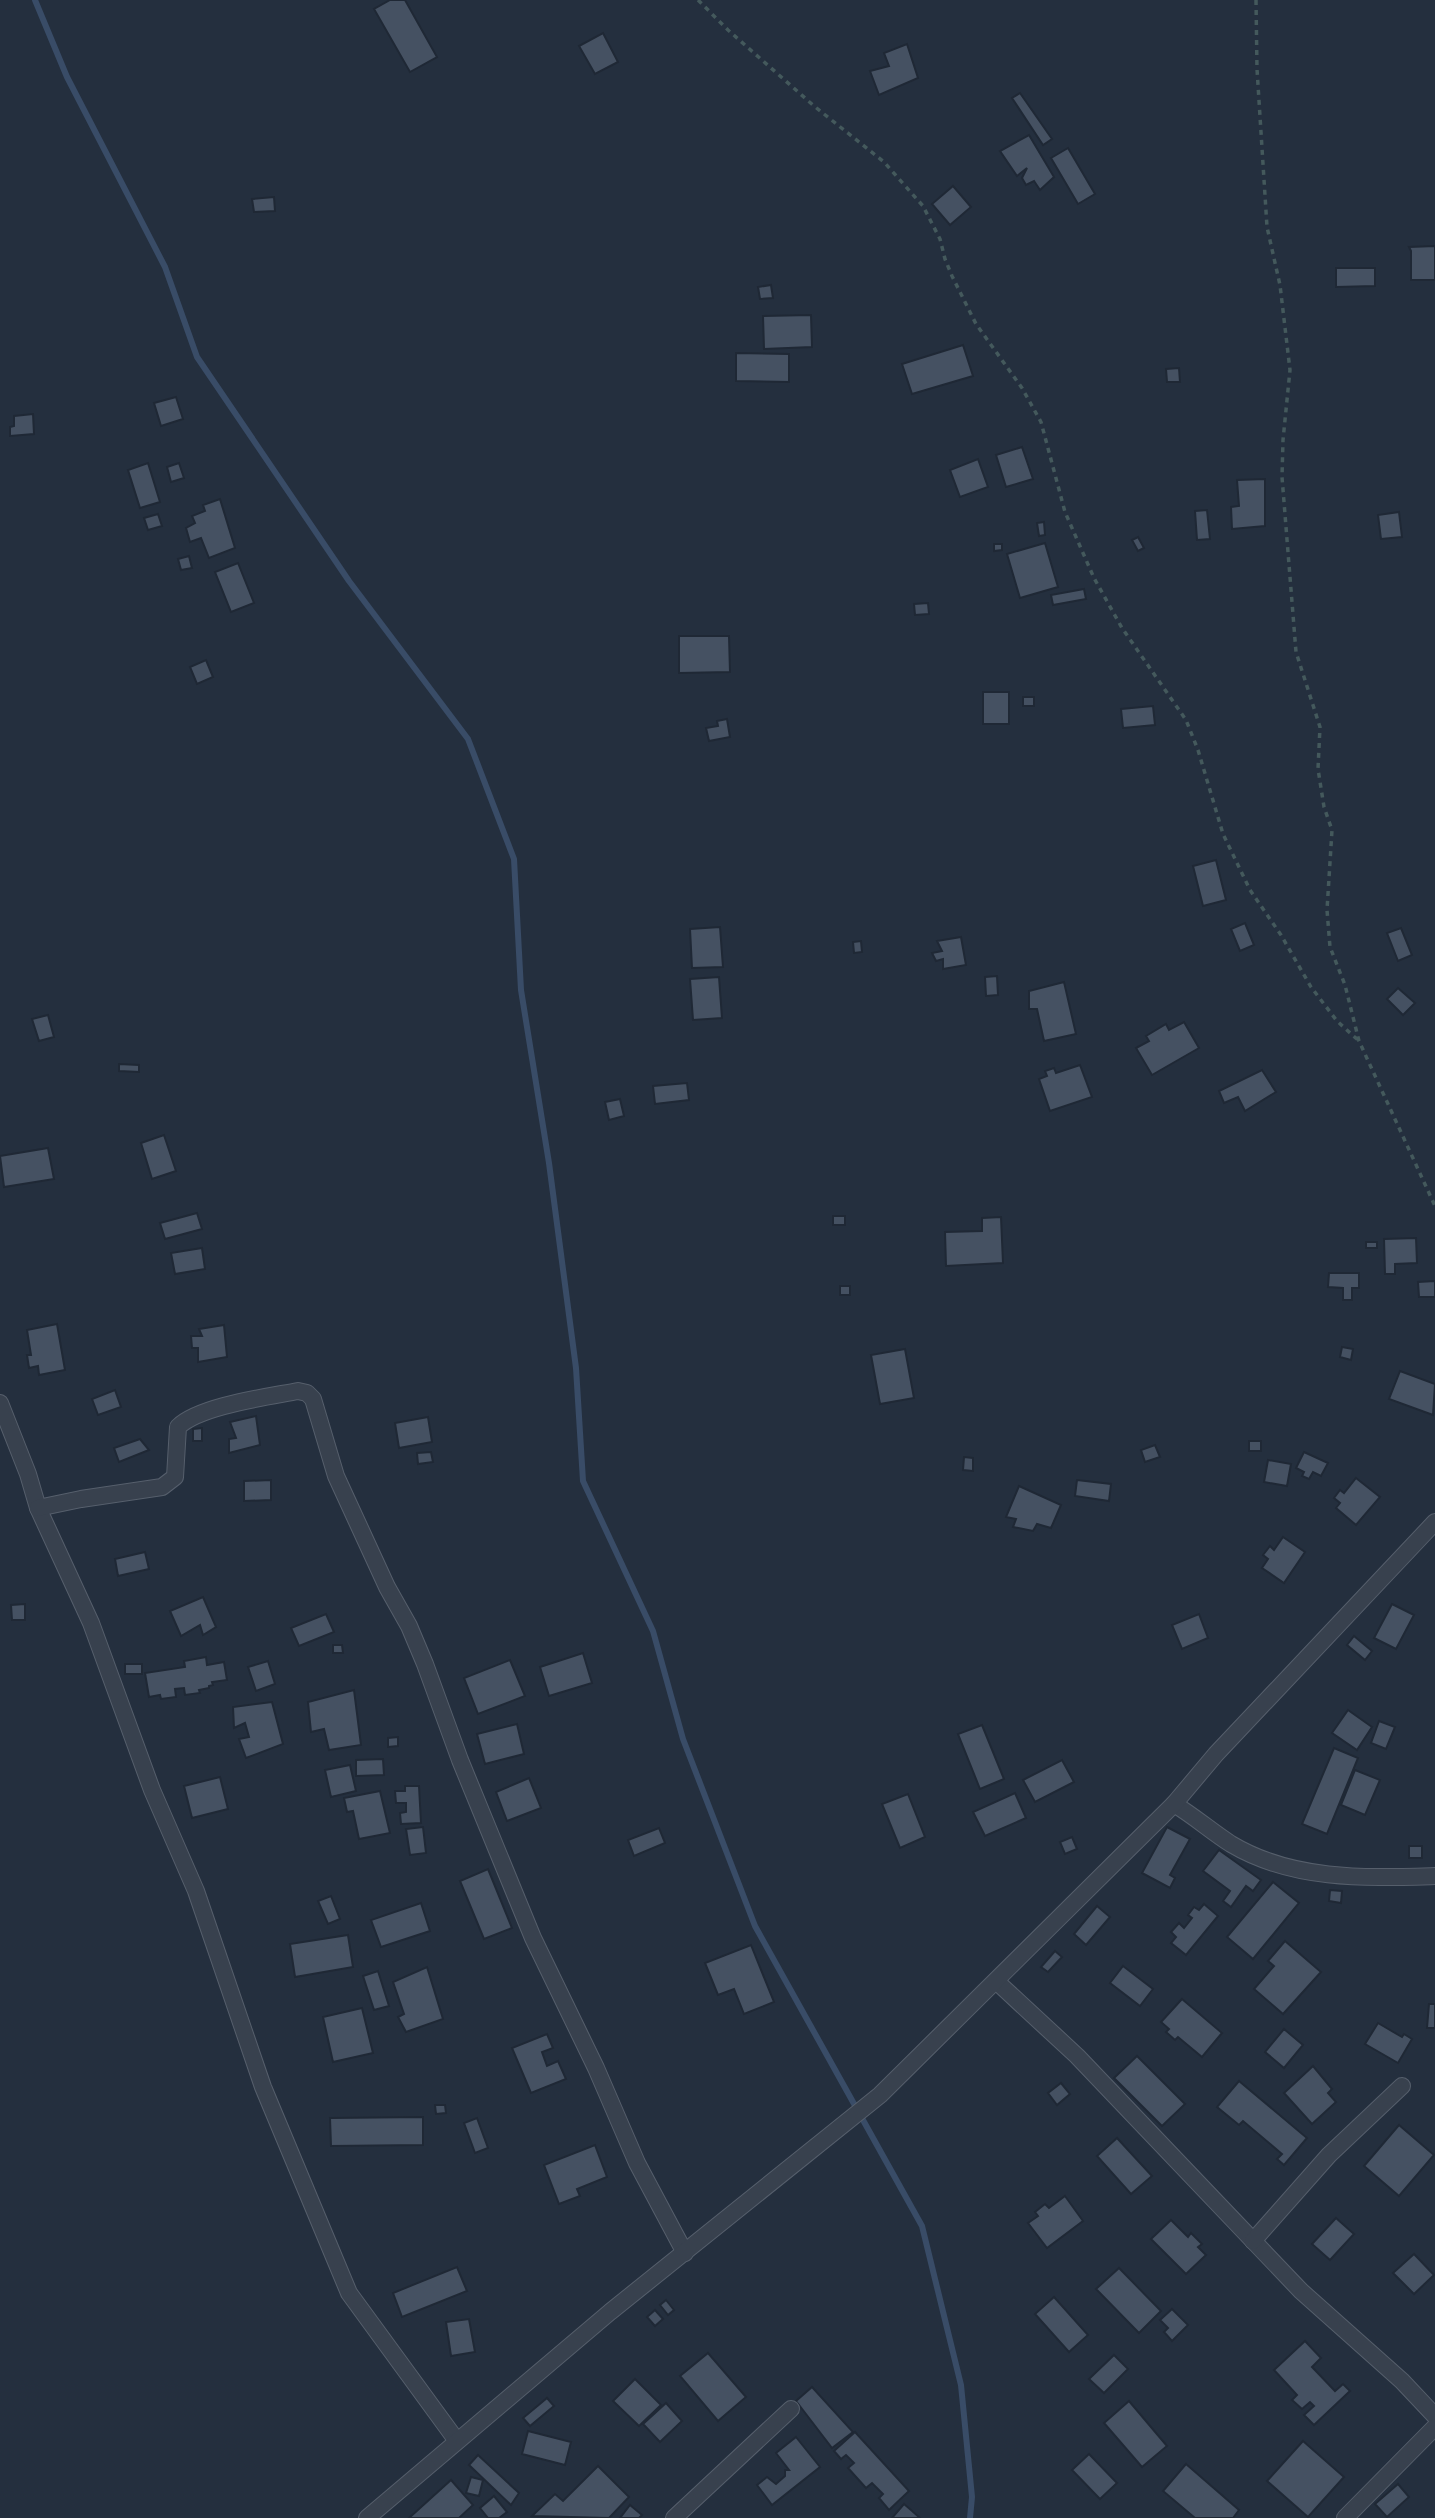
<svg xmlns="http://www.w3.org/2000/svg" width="1435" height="2518" font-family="'Alegreya Sans',sans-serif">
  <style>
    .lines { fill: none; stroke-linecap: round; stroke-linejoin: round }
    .stream { stroke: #394c67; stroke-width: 6 }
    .building { fill: #455162; stroke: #1f2835; stroke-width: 2 }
    .minor-casing { stroke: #565f6c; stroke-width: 18 }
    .path { stroke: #44595c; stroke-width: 3.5; stroke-dasharray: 5 5; stroke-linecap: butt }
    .minor { stroke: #38414e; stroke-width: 16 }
  </style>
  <rect width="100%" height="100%" fill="#242f3e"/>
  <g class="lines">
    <polyline class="stream" points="35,0 67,77 165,267 197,357 349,581 468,739 514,859 521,990 549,1163 576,1368 583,1481 653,1631 683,1739 755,1926 922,2226 961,2385 972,2497 970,2518"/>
  </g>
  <g class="building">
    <polygon points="390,0 405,0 437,57 410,72 374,9"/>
    <polygon points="603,33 618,62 595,74 579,46"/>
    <polygon points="907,44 918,78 879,95 870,71 889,66 884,53"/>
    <polygon points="1020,93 1052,139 1043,145 1012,98"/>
    <polygon points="1029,135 1054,177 1040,190 1034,181 1026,185 1022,178 1027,168 1017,176 1000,151"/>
    <polygon points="1068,148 1095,194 1078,204 1051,158"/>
    <polygon points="953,186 971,207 950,225 932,204"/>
    <polygon points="274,197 275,211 254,212 252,199"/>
    <polygon points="1435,246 1435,280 1411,280 1411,251 1409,247"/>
    <polygon points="1336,268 1375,268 1375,286 1336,287"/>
    <polygon points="771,285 773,298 760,299 758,287"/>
    <polygon points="811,315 812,347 764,349 763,316"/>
    <polygon points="963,345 973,376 912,394 902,364"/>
    <polygon points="736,353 789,354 789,382 736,381"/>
    <polygon points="1179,368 1180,382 1167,382 1166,369"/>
    <polygon points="176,397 183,419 161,426 154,403"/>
    <polygon points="33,414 34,434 10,436 10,427 14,426 14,416"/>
    <polygon points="1022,447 1033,479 1006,487 996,455"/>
    <polygon points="978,459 988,487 960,497 950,470"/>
    <polygon points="148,463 160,502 140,508 128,470"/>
    <polygon points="179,463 184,478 171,482 167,467"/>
    <polygon points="1265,479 1265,526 1232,529 1231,507 1239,506 1237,480"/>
    <polygon points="220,499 235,548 209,558 201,538 190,542 186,528 195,523 192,516 205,511 203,505"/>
    <polygon points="1207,510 1210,539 1197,540 1195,511"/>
    <polygon points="1399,512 1402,537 1381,539 1378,515"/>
    <polygon points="158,514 162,526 148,530 144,518"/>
    <polygon points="1044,522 1045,535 1039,536 1037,523"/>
    <polygon points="1138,537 1144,548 1138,551 1132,540"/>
    <polygon points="1045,543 1058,587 1020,598 1007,554"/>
    <polygon points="994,544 1002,544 1002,550 994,551"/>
    <polygon points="189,556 192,568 181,570 178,559"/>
    <polygon points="238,563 254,603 231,612 215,572"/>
    <polygon points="1084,589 1086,599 1053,605 1051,595"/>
    <polygon points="928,603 929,614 915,615 914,604"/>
    <polygon points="679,636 729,636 730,672 679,673"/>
    <polygon points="206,660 213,677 197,684 190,667"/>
    <rect x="983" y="692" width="26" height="32"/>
    <rect x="1023" y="697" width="11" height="9"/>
    <polygon points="1153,706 1155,725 1123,728 1121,709"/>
    <polygon points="727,719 730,737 709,741 706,728 718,726 717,721"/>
    <polygon points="1216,860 1226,900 1203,906 1193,866"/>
    <polygon points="1245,923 1254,945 1240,951 1231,929"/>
    <polygon points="720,927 723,967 692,968 690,929"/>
    <polygon points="1401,928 1412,955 1398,961 1387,933"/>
    <polygon points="961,937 966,965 943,969 943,959 936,961 932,953 942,951 937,941"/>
    <polygon points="861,941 862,952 854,953 853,942"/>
    <polygon points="997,976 998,995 986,996 985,977"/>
    <polygon points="719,977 722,1018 693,1020 690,979"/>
    <polygon points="1064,982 1076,1034 1044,1041 1037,1009 1029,1009 1029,991"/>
    <polygon points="1398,988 1415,1003 1403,1015 1387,999"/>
    <polygon points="48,1015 54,1037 39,1041 32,1019"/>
    <polygon points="1184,1022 1199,1048 1152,1075 1136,1048 1149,1041 1146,1036 1166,1024 1169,1030"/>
    <polygon points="119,1064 139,1065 139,1072 119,1071"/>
    <polygon points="1080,1065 1092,1097 1050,1111 1039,1079 1047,1076 1045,1071 1054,1068 1056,1073"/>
    <polygon points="1262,1070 1276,1092 1245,1111 1238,1097 1224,1103 1219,1091"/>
    <polygon points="687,1083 689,1100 655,1104 653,1086"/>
    <polygon points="620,1099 624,1116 609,1120 605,1102"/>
    <polygon points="164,1135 176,1171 152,1179 141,1143"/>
    <polygon points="48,1148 54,1179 4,1187 0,1156"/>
    <polygon points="197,1213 202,1229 165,1239 160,1223"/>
    <rect x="833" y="1216" width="12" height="9"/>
    <polygon points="1001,1217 1003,1263 946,1266 945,1232 982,1231 982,1218"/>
    <polygon points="1416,1238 1417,1263 1395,1264 1395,1274 1385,1274 1384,1239"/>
    <rect x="1366" y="1242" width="11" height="6"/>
    <polygon points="202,1248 205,1269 175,1274 171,1253"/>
    <polygon points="1329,1273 1359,1273 1359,1288 1352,1288 1352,1300 1343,1300 1343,1288 1328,1287"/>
    <polygon points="1435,1281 1435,1297 1419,1297 1418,1282"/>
    <rect x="840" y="1286" width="10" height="9"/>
    <polygon points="57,1324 65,1370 39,1375 38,1366 29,1368 27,1355 31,1355 27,1330"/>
    <polygon points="224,1325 227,1357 198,1362 198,1348 192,1348 191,1336 202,1336 199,1329"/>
    <polygon points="1342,1347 1353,1349 1351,1360 1340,1357"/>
    <polygon points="905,1349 914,1398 880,1404 871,1355"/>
    <polygon points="1400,1371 1435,1384 1433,1415 1389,1399"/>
    <polygon points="115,1390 121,1407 98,1415 92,1399"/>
    <polygon points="256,1416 260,1445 229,1453 229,1439 236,1438 230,1422"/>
    <polygon points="428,1417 432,1442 399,1448 395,1423"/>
    <polygon points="202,1428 202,1441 193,1441 193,1429"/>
    <polygon points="140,1439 149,1450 119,1462 114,1448"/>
    <rect x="1249" y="1441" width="12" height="10"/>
    <polygon points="1155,1445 1160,1457 1145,1462 1141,1450"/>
    <polygon points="431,1452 433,1462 418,1464 417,1453"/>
    <polygon points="1304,1452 1328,1463 1321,1476 1313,1472 1309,1479 1302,1476 1304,1472 1296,1468"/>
    <polygon points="964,1457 973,1458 973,1471 963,1470"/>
    <polygon points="1268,1460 1291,1464 1287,1486 1264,1482"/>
    <polygon points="1356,1478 1380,1497 1356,1525 1336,1508 1340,1503 1334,1498 1340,1490 1344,1493"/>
    <polygon points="271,1480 271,1500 244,1501 244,1481"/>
    <polygon points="1077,1480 1111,1484 1109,1501 1075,1496"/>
    <polygon points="1019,1486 1061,1505 1051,1528 1037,1524 1033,1531 1013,1527 1016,1519 1006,1517"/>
    <polygon points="1283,1537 1305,1552 1284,1583 1262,1568 1268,1559 1263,1555 1270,1546 1274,1550"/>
    <polygon points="145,1552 149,1569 118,1576 115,1559"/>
    <polygon points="203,1597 216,1627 203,1635 200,1625 181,1636 170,1611"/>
    <polygon points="25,1604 25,1620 12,1620 11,1605"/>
    <polygon points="1392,1604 1414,1615 1396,1649 1374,1638"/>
    <polygon points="326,1614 334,1632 299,1646 291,1628"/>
    <polygon points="1199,1614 1208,1638 1182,1649 1172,1625"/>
    <polygon points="1354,1636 1372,1651 1365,1660 1347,1645"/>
    <polygon points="333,1645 342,1645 343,1653 333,1653"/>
    <polygon points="583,1653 592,1683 549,1696 540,1667"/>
    <polygon points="206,1657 207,1665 224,1662 227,1680 212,1682 213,1685 209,1686 209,1688 199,1690 200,1693 185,1695 184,1688 175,1689 176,1697 161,1699 160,1695 149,1697 145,1673 185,1667 184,1661"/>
    <polygon points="510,1660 525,1696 478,1714 464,1678"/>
    <polygon points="268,1661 275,1684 256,1691 248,1667"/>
    <rect x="125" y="1664" width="17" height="10"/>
    <polygon points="354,1690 361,1745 329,1750 324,1729 311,1732 308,1702"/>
    <polygon points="272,1702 283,1744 246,1758 239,1739 249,1737 245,1723 234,1728 233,1707"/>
    <polygon points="1348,1710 1372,1727 1357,1750 1332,1733"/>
    <polygon points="1379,1721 1395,1727 1386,1749 1371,1743"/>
    <polygon points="517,1724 524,1754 485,1764 477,1734"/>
    <polygon points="982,1725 1004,1779 980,1789 958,1734"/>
    <polygon points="398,1737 398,1746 388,1747 388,1738"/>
    <polygon points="1334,1748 1358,1758 1327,1834 1302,1824"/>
    <polygon points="383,1759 384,1775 356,1776 356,1760"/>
    <polygon points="1062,1760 1074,1782 1035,1802 1023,1780"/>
    <polygon points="350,1765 356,1791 331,1797 325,1770"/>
    <polygon points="1355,1770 1380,1780 1365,1815 1341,1805"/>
    <polygon points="220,1777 228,1809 192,1818 184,1786"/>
    <polygon points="529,1778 541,1808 507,1821 496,1792"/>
    <polygon points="405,1786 419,1786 421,1823 401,1824 400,1813 406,1812 406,1803 396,1803 395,1791 405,1791"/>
    <polygon points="380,1791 390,1833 359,1839 353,1811 347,1812 344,1798"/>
    <polygon points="1015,1793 1026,1818 985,1836 973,1812"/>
    <polygon points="908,1794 925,1837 900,1848 882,1804"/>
    <polygon points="423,1827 426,1853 410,1855 406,1829"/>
    <polygon points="1167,1827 1190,1839 1170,1875 1175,1878 1170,1888 1142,1873"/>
    <polygon points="659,1828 665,1843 634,1856 628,1840"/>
    <polygon points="1072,1837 1077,1849 1065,1854 1060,1842"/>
    <rect x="1409" y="1846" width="13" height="12"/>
    <polygon points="1219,1850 1261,1880 1253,1891 1246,1886 1231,1907 1223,1901 1230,1891 1203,1871"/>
    <polygon points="488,1869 512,1928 484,1939 460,1881"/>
    <polygon points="1273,1882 1299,1903 1253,1959 1227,1937"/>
    <polygon points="1330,1890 1342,1891 1341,1903 1329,1901"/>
    <polygon points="331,1896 340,1919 328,1924 318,1901"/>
    <polygon points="421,1903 430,1931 381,1947 371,1920"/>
    <polygon points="1204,1904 1218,1916 1186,1955 1171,1943 1176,1937 1171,1932 1179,1923 1184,1928 1192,1918 1188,1915 1194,1907 1199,1910"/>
    <polygon points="1097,1906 1110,1917 1086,1945 1074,1934"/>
    <polygon points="348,1935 353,1967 295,1977 290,1944"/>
    <polygon points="1285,1941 1321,1972 1283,2014 1254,1989 1274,1966 1268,1961"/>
    <polygon points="751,1945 774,2002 744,2014 734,1989 718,1995 705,1963"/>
    <polygon points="1055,1951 1062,1957 1048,1972 1041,1967"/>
    <polygon points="1123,1966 1153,1989 1140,2006 1110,1983"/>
    <polygon points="427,1967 443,2019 406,2032 398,2017 404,2014 393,1982"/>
    <polygon points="378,1971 389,2006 374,2010 363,1976"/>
    <polygon points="1182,1999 1222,2033 1202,2057 1178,2037 1175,2040 1166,2032 1169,2029 1161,2022"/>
    <polygon points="1429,2004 1435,2004 1435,2028 1427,2028"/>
    <polygon points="362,2008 373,2053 333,2062 323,2017"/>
    <polygon points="1378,2023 1402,2037 1404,2034 1412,2039 1398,2063 1365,2044"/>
    <polygon points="1284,2029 1303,2045 1284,2068 1265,2052"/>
    <polygon points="547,2034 553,2048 542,2052 547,2066 558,2061 566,2079 531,2093 512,2048"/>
    <polygon points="1137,2056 1185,2104 1162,2126 1114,2078"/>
    <polygon points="1313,2066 1332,2089 1328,2093 1336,2102 1312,2124 1284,2093"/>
    <polygon points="1239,2081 1307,2138 1284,2165 1277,2159 1282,2154 1243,2121 1239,2125 1217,2107"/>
    <polygon points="1061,2083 1070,2094 1057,2105 1048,2093"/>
    <polygon points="435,2105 445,2105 446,2113 436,2114"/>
    <polygon points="423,2117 423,2145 331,2146 330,2118"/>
    <polygon points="477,2118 488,2148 475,2153 464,2123"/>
    <polygon points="1399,2125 1434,2155 1399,2196 1364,2166"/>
    <polygon points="1117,2138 1152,2176 1131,2194 1097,2156"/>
    <polygon points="595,2145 607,2177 577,2189 580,2196 559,2204 544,2165"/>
    <polygon points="1065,2196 1083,2221 1047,2248 1028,2223 1038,2216 1035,2212 1045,2204 1049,2208"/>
    <polygon points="1336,2218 1354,2234 1330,2260 1312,2244"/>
    <polygon points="1171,2220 1188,2237 1191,2233 1202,2244 1198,2247 1206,2255 1186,2274 1151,2239"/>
    <polygon points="1414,2254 1434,2275 1414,2294 1393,2273"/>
    <polygon points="457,2267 467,2291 402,2317 393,2293"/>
    <polygon points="1119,2268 1161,2311 1139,2333 1096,2289"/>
    <polygon points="1054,2297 1088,2335 1069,2352 1035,2314"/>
    <polygon points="666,2300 674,2310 668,2315 660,2305"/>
    <polygon points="1172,2309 1188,2325 1172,2341 1164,2332 1168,2328 1160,2320"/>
    <polygon points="655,2310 663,2319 655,2326 647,2317"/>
    <polygon points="469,2319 475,2352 451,2356 446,2322"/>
    <polygon points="1305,2341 1321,2358 1312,2367 1335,2391 1343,2384 1350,2391 1314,2425 1304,2415 1314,2406 1310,2402 1302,2409 1292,2400 1297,2395 1274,2370"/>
    <polygon points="708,2353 746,2397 718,2421 680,2376"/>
    <polygon points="1114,2355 1128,2369 1104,2393 1089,2379"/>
    <polygon points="635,2379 661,2405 639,2426 613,2401"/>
    <polygon points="812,2387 853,2432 832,2448 796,2401"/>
    <polygon points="547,2398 554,2406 530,2426 523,2418"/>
    <polygon points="1129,2401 1167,2446 1142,2467 1104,2423"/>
    <polygon points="666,2403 682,2421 660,2442 643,2424"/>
    <polygon points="528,2431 571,2442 565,2465 522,2454"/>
    <polygon points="855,2432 909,2491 889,2510 879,2498 883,2494 872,2483 866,2488 848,2468 854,2463 846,2455 841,2459 834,2451"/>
    <polygon points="796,2437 820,2467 772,2505 757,2485 767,2477 776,2484 785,2476 785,2470 789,2470 776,2453"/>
    <polygon points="1303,2441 1344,2477 1308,2517 1267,2481"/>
    <polygon points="1089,2454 1117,2483 1100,2499 1072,2470"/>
    <polygon points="478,2455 519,2493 511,2505 469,2465"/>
    <polygon points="1186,2464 1239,2510 1233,2518 1195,2518 1163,2491"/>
    <polygon points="598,2466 629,2497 609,2518 532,2516 555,2494 563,2501"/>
    <polygon points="471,2477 483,2480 479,2496 466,2493"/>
    <polygon points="451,2480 473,2505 459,2518 409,2518"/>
    <polygon points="1398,2484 1409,2497 1387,2517 1375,2504"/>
    <polygon points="494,2496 507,2512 499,2518 488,2518 480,2508"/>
    <polygon points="904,2504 911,2510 920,2518 892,2518"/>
    <polygon points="630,2505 642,2515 639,2518 620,2518"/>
  </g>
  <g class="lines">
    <g class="minor-casing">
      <g id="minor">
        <polyline points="0,1403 28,1474 38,1508 91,1623 152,1790 196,1891 263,2087 349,2293 457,2441"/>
        <path d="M 38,1508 L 81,1499 L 162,1487 L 175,1477 L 178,1427 C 199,1406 267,1397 298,1391 L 307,1393 L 313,1399 L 336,1476 L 387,1587 L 409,1626 L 425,1664 L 460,1760 L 533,1938 L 596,2068 L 637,2163 L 685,2253"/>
        <path d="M 1174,1804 C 1194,1816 1212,1832 1231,1844 C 1293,1881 1366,1878 1435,1876"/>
        <polyline points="996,1981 1077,2056 1301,2291 1402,2381 1435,2416"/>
        <polyline points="1253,2241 1329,2155 1402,2086"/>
        <polyline points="367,2518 610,2312 880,2095 1174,1804 1216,1754 1435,1522"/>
        <polyline points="674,2518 791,2409"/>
        <polyline points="1345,2518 1435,2427"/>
      </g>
    </g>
    <g class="path">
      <polyline points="698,0 728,30 814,106 884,162 923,206 940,239 945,259 952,276 976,324 1022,388 1041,422 1065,512 1094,578 1122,628 1186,720 1198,750 1223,834 1250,890 1281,935 1311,987 1337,1021 1359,1041"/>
      <polyline points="1256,0 1257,69 1267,227 1280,285 1290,370 1283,440 1282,477 1296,652 1320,727 1318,769 1324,807 1332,830 1327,910 1330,947 1345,985 1359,1041 1435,1206"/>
    </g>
    <use href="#minor" class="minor"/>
  </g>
</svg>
